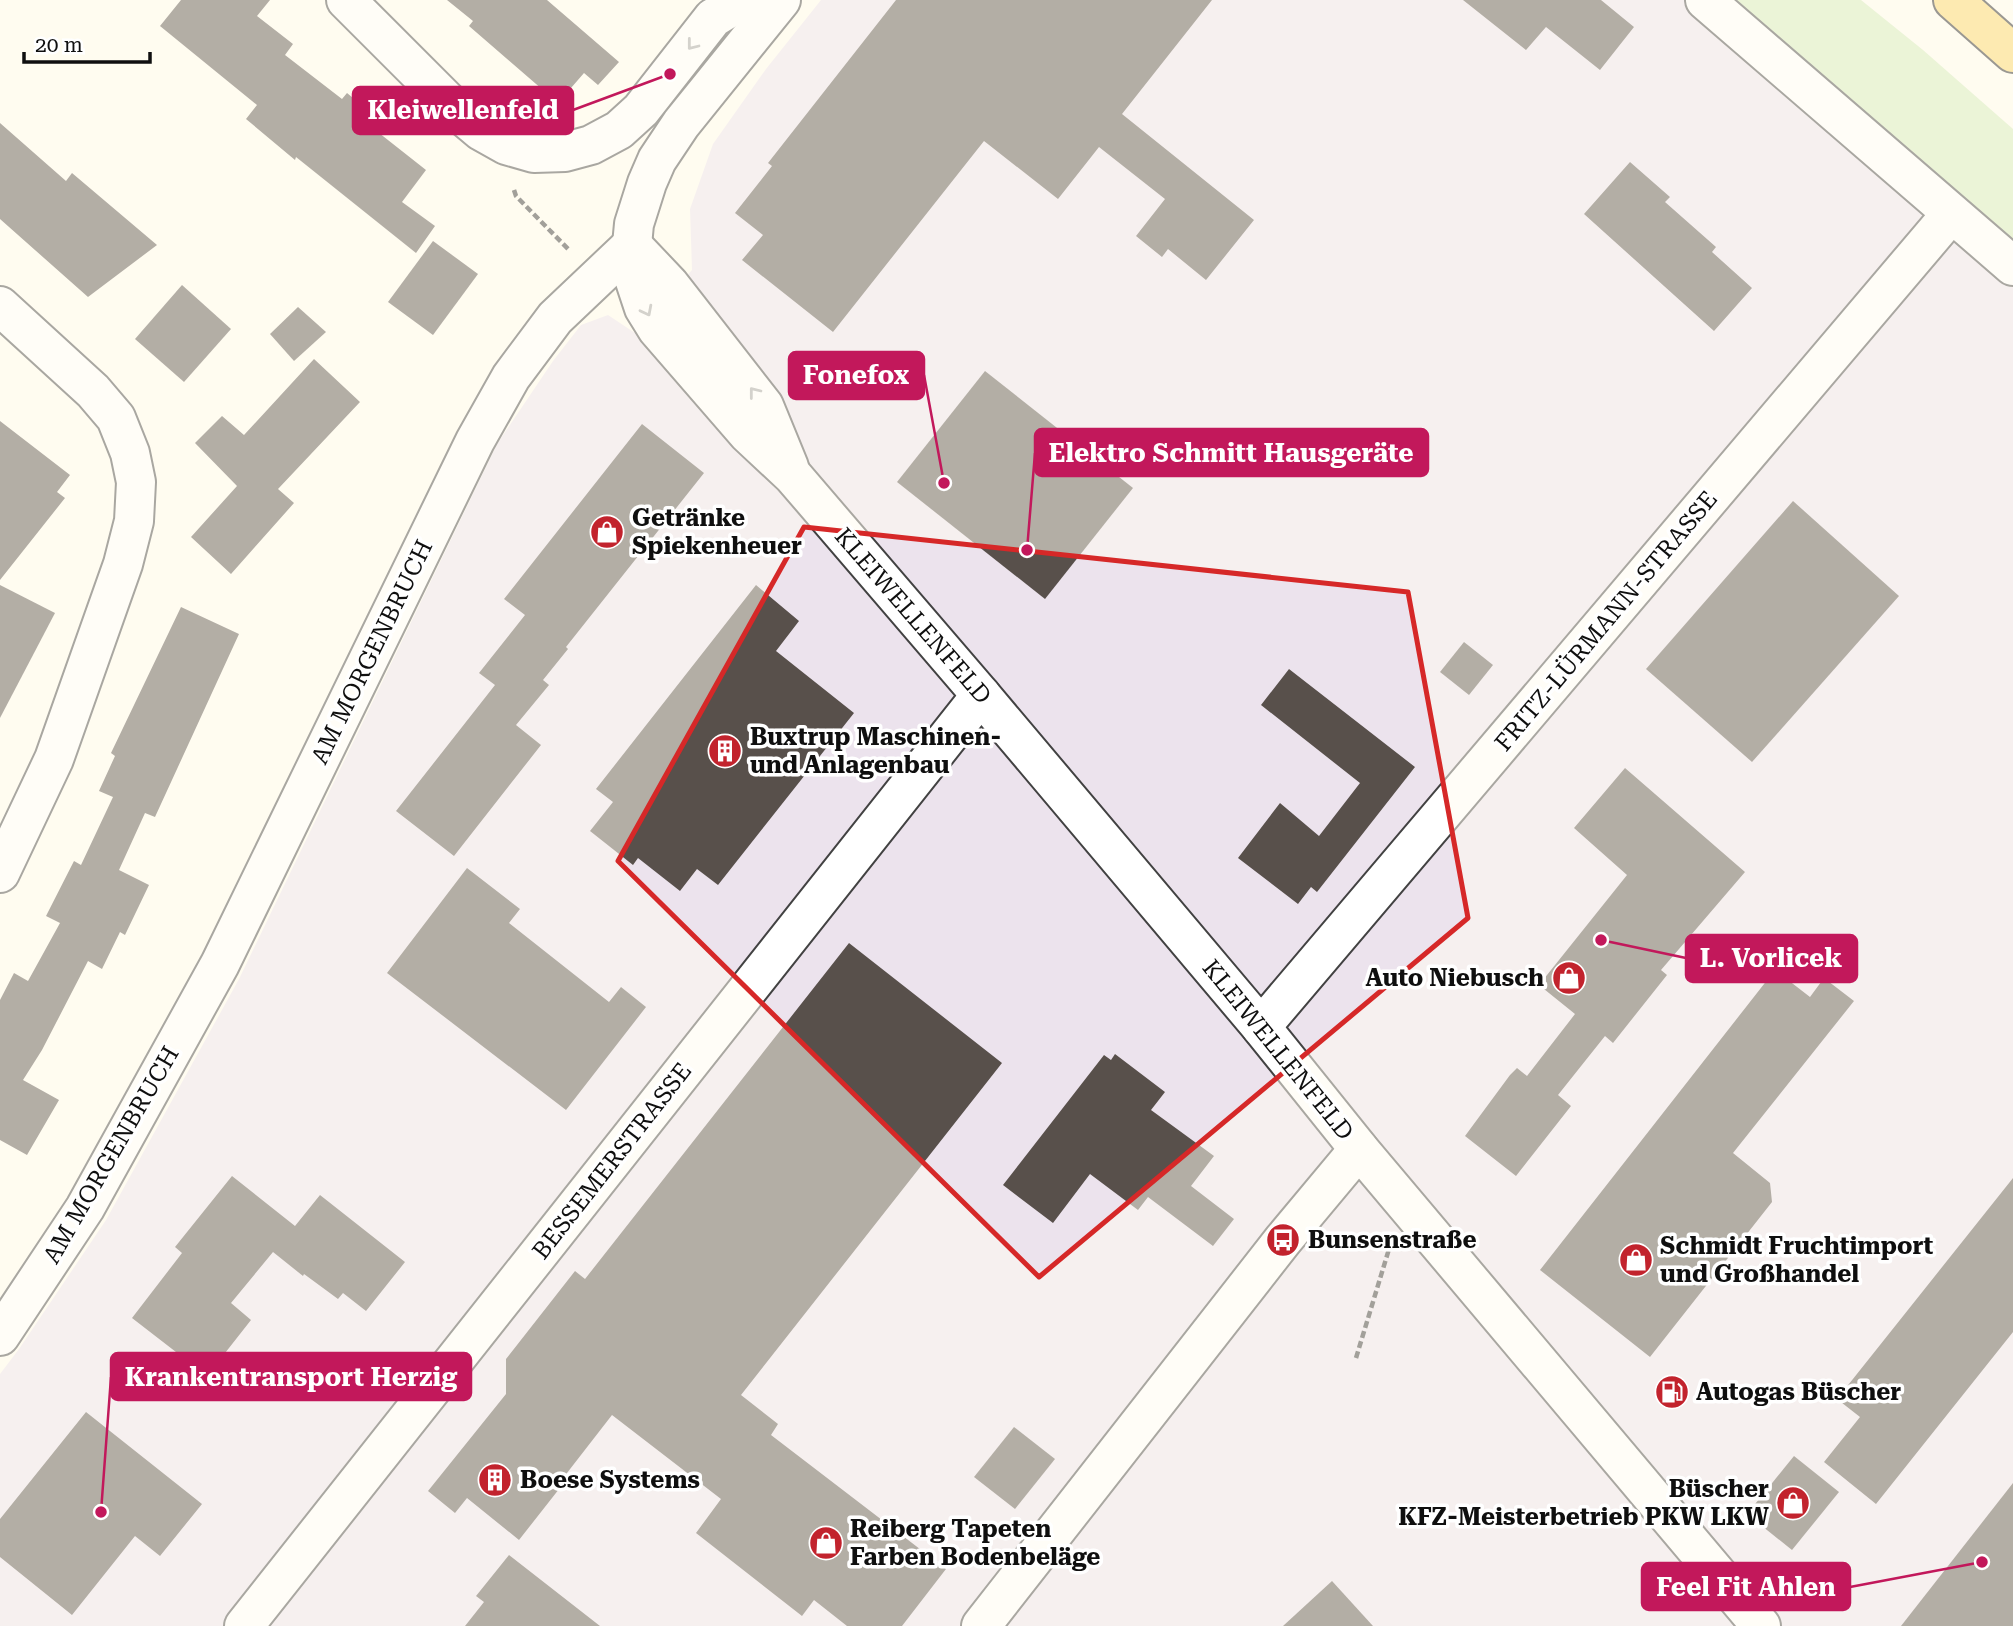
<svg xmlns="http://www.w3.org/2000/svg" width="2013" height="1626" font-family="'Roboto Serif',serif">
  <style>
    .industrial { fill: #ece3ed }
    .green { fill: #d3eab9 }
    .building { fill: #58504b }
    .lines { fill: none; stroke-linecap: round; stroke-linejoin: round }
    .minor-casing { stroke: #424242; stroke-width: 42 }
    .major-casing { stroke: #202020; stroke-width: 42 }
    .path { stroke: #313131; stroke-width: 4.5; stroke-dasharray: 7 3.5; stroke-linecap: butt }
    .minor { stroke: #fff; stroke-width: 38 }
    .major { stroke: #fad465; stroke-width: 38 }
    .oneway { stroke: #9f9f9f }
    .marked { fill: none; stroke: #d62828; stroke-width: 5; stroke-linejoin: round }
    .labels { text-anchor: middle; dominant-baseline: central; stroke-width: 7; stroke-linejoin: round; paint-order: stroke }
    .poi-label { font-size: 24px; font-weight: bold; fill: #0f0f0f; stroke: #fff; text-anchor: start }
    .street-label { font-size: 24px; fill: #0f0f0f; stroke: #fff }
    .leader { fill: none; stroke: #c2185b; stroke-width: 2.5 }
    .callout-dot { fill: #c2185b; stroke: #fff; stroke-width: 2.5 }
    .callout { fill: #c2185b; stroke: #c2185b; stroke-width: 2.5 }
    .callout-label { font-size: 26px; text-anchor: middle; font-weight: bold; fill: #fff }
  </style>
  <rect width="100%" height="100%" fill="#fffcf0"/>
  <polygon class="industrial" points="821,0 1732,0 2013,245 2013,1626 0,1626 0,1374 19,1349 106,1220 239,979 497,444 553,361 581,325 608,315 635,333 692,270 690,209 713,144 766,69"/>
  <polygon class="green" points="1733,0 1861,0 1923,50 2013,129 2013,242"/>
  <g class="building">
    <polygon points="181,0 270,0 257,16 293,44 285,55 342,99 347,93 381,121 374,129 426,170 402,202 435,226 416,253 296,157 295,160 246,119 257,105 160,26"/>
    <polygon points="447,0 547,0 619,62 598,85 584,73 558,103 469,26 473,21"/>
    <polygon points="896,0 1212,0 1122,114 1254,220 1206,280 1168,249 1162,257 1136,236 1165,199 1099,147 1058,199 984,141 833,332 742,260 763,235 735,213 772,166 768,163"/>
    <polygon points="1463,0 1601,0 1634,27 1600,70 1546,27 1526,50"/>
    <polygon points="0,123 66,181 72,173 157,245 88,297 0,219"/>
    <polygon points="1630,162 1670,197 1665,202 1716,247 1712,252 1752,288 1714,331 1584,214"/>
    <polygon points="433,241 478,274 433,335 388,302"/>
    <polygon points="182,285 231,329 184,382 135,339"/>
    <polygon points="298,307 326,332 294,361 270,334"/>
    <polygon points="314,359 360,402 278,489 294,503 231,574 191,537 237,486 195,443 222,416 244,435"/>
    <polygon points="985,371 1133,488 1045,599 897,482"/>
    <polygon points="0,421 70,475 57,492 65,498 0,580"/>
    <polygon points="642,424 704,473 566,647 568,649 543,680 549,685 516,725 541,745 454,856 396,811 495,685 479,673 525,615 504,599"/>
    <polygon points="1793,501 1899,596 1752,762 1646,669"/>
    <polygon points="0,585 55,613 0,718"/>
    <polygon points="756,585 799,621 776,651 854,713 718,885 697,869 680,891 638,858 633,865 590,831 613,802 596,789"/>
    <polygon points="181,607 239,634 155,817 145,813 119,870 149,885 125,935 120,932 102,969 88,961 42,1050 23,1080 59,1100 27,1155 0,1140 0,1000 14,973 28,981 60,923 46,916 74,861 81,865 113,797 99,791 115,756 111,753"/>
    <polygon points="1464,642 1493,665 1469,695 1440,672"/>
    <polygon points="1289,669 1415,767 1317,892 1311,887 1298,904 1238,858 1280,803 1319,836 1360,783 1261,705"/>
    <polygon points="1625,768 1745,872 1661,970 1667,975 1613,1043 1605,1036 1558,1095 1571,1106 1516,1176 1465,1136 1510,1075 1517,1068 1527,1076 1575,1014 1539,985 1627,875 1574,828"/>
    <polygon points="467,868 520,909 509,923 609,1002 621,987 646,1007 566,1110 387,973"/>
    <polygon points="849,943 1002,1063 741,1395 778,1424 771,1435 946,1569 902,1626 847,1626 814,1600 802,1616 696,1533 721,1499 612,1415 560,1482 563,1484 519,1540 467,1498 455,1513 428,1491 506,1394 506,1359 575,1271 585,1279"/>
    <polygon points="1775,970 1810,997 1824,978 1854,1001 1733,1153 1770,1183 1772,1202 1650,1357 1540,1270"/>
    <polygon points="1115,1054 1165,1092 1151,1110 1214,1156 1191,1186 1234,1219 1213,1246 1148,1197 1138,1210 1090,1174 1053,1223 1003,1185 1104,1055 1111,1060"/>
    <polygon points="232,1176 295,1226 320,1195 405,1262 366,1311 343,1293 338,1299 304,1274 303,1276 273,1252 231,1303 251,1320 207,1376 132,1318 182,1253 175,1247"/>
    <polygon points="2013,1178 2013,1332 1876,1504 1824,1462 1860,1417 1837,1399"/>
    <polygon points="86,1412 202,1504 160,1556 135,1536 72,1615 0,1557 0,1519"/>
    <polygon points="1014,1427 1055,1459 1015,1509 974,1477"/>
    <polygon points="1794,1456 1839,1492 1792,1550 1747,1514"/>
    <polygon points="2013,1483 2013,1626 1901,1626"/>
    <polygon points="509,1555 600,1626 465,1626 484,1602 476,1596"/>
    <polygon points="1332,1581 1373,1626 1283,1626"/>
  </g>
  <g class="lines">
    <g class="minor-casing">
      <g id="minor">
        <polyline points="346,0 456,110 481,131 506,145 534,153 565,152 591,145 619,130 641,110 713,18 742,0"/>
        <polyline points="781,0 681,124 657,160 647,183 634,224 632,245 634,278 644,308 657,329 748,434 793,476 981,695 1261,1027 1359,1149 1761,1626"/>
        <polyline points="1705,0 2013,266"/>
        <polyline points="632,245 669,284 764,406 789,467"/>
        <polyline points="0,306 93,391 116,418 130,453 136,482 134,521 123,564 54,759 0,873"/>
        <polyline points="1261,1027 1951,214"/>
        <polyline points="0,1336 85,1208 220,964 475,441 511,377 555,318 632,245"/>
        <polyline points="244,1626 981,695"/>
        <polyline points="981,1626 1283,1240 1359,1149"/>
      </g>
    </g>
    <g class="major-casing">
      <polyline id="major" points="1953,0 2013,53"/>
    </g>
    <g class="path">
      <polyline points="514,190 516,196 569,250"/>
      <polyline points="1356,1358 1389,1249"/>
    </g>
    <use href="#minor" class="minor"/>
    <use href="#major" class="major"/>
  </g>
  <defs><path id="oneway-chevron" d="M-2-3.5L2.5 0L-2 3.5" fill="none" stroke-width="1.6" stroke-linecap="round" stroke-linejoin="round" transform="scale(1.75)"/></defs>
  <g class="oneway">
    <use href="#oneway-chevron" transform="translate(692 45) rotate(128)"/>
    <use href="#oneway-chevron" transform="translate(647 311) rotate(63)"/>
    <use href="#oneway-chevron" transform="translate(754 392) rotate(-128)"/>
  </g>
  <path d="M0 0H2013V1626H0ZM 804,527 L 1408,592 L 1468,918 L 1039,1277 L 618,861 Z" fill="#fffcf0" fill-opacity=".55" fill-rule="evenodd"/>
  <path class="marked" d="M 804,527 L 1408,592 L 1468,918 L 1039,1277 L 618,861 Z"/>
  <defs>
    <g id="shop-disc" transform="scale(1.75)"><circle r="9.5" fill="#c2232d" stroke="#fff"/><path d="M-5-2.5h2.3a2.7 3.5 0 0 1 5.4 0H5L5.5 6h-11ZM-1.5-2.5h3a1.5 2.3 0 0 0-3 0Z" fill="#fff"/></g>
    <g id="building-disc" transform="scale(1.75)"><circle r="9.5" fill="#c2232d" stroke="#fff"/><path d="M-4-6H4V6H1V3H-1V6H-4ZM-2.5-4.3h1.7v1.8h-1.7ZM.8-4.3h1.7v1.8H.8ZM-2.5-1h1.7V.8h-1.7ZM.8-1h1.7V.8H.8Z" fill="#fff"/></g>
    <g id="bus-disc" transform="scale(1.75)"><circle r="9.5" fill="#c2232d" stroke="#fff"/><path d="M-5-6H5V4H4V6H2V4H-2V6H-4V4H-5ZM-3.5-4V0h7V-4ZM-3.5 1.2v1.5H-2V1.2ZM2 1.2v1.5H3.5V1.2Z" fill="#fff"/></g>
    <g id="fuel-disc" transform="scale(1.75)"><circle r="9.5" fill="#c2232d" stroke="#fff"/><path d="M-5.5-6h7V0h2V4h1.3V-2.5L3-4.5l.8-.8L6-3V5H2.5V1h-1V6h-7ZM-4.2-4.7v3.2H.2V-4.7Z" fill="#fff"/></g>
  </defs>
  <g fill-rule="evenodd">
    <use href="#shop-disc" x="607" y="532"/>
    <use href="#building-disc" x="725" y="751"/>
    <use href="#shop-disc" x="1569" y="978"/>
    <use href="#bus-disc" x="1283" y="1240"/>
    <use href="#shop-disc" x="1636" y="1260"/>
    <use href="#fuel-disc" x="1672" y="1392"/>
    <use href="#building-disc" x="495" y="1480"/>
    <use href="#shop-disc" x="1793" y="1503"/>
    <use href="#shop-disc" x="826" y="1543"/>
  </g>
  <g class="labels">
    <g class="poi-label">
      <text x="632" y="518">Getränke<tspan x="632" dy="28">Spiekenheuer</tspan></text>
      <text x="750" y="737">Buxtrup Maschinen-<tspan x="750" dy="28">und Anlagenbau</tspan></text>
      <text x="1544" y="978" text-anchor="end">Auto Niebusch</text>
      <text x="1308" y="1240">Bunsenstraße</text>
      <text x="1660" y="1246">Schmidt Fruchtimport<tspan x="1660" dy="28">und Großhandel</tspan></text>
      <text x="1696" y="1392">Autogas Büscher</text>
      <text x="520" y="1480">Boese Systems</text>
      <text x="1769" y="1489" text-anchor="end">Büscher<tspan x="1769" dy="28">KFZ-Meisterbetrieb PKW LKW</tspan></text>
      <text x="850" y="1529">Reiberg Tapeten<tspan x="850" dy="28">Farben Bodenbeläge</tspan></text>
    </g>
    <g class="street-label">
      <text transform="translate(913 616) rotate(49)">KLEIWELLENFELD</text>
      <text transform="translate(1606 621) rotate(-50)">FRITZ-LÜRMANN-STRASSE</text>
      <text transform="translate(372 652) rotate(-64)">AM MORGENBRUCH</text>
      <text transform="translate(1278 1050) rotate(51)">KLEIWELLENFELD</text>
      <text transform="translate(111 1155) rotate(-60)">AM MORGENBRUCH</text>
      <text transform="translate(612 1161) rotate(-52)">BESSEMERSTRASSE</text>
    </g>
  </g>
  <path class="leader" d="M670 74L573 110M944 483L924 375M1027 550L1035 453M1601 940L1686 958M101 1512L111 1377M1982 1562L1850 1587"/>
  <g class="callout-dot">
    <circle cx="670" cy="74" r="7"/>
    <circle cx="944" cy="483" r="7"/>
    <circle cx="1027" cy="550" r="7"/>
    <circle cx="1601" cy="940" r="7"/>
    <circle cx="101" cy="1512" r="7"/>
    <circle cx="1982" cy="1562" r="7"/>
  </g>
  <g class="callout">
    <rect x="353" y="87" width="220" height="47" rx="7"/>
    <rect x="789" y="352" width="135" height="47" rx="7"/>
    <rect x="1035" y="429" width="393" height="47" rx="7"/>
    <rect x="1686" y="935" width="171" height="47" rx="7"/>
    <rect x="111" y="1353" width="360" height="47" rx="7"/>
    <rect x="1642" y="1563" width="208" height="47" rx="7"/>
  </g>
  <g class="callout-label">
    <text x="463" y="119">Kleiwellenfeld</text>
    <text x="856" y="384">Fonefox</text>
    <text x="1231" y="462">Elektro Schmitt Hausgeräte</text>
    <text x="1771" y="967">L. Vorlicek</text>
    <text x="291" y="1386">Krankentransport Herzig</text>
    <text x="1746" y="1596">Feel Fit Ahlen</text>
  </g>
  <path d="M24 52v10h126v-10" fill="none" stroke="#0f0f0f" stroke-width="3.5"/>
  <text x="35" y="52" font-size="21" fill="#0f0f0f" stroke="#ffffff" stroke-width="5" paint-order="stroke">20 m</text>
</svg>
